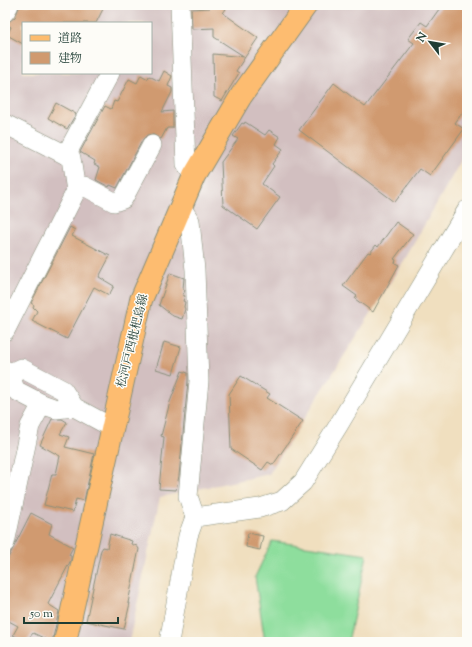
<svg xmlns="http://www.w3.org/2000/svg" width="472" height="647" font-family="'Sorts Mill Goudy','Noto Serif JP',serif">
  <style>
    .industrial { fill: #d2bfc0; fill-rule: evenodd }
    .pitch { fill: #8ede9d; stroke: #568e68 }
    .building { fill: #d09a6f }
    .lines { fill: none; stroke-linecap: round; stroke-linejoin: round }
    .minor-casing { stroke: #888e7a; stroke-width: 20 }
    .major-casing { stroke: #888e7a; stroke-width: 24 }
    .minor { stroke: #fff; stroke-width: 19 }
    .major { stroke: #fdbc6f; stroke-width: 22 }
    .labels { text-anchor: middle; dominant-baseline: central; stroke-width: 3; stroke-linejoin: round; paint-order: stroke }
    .street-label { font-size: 12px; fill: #1f3d34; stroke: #fdfcf7 }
  </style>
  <rect width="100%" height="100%" fill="#fdfcf7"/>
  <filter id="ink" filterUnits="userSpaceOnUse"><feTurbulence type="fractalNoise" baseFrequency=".025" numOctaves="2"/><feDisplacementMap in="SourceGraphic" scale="8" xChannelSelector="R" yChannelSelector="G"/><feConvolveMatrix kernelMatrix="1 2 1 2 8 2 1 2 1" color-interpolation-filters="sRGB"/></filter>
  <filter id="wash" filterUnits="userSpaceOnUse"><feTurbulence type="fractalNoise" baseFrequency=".012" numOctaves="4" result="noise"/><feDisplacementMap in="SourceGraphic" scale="16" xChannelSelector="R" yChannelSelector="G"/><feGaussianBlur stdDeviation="0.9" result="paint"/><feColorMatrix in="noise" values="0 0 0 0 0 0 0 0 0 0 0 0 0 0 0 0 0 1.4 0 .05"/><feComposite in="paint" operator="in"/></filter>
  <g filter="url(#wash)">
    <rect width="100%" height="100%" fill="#f0dfbf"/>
    <path class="industrial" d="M 5,5 L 467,5 L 467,150 L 401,266 L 269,474 L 160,497 L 129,642 L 5,642 ZM 23,23 L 151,23 L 151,73 L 23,73 Z"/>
    <polygon class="pitch" points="272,541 367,555 348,642 265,642 255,577"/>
    <g id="blocks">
      <g class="building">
        <polygon points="20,5 96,5 103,9 96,23 23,23 23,44 7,35 11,27 6,24 15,17"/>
        <polygon points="212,5 220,5 226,9 223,13 258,38 245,57 214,37 214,28 192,29 191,9 210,8"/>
        <polygon points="442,5 467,5 467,106 455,123 464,129 430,176 420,169 395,202 299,130 334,83 365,107 414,43 408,39 421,22 427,26"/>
        <polygon points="213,54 245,57 236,71 239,73 222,101 214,97"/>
        <polygon points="164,71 172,76 168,86 172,88 172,92 162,112 173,111 173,128 167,128 161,139 152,134 147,135 143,139 117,188 110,185 109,187 96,180 100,167 94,164 95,161 80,152 105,106 111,109 114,101 117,102 129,79 137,83 141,75 148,79 149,76 159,81"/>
        <polygon points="56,103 76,114 67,129 48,118"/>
        <polygon points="245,122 265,135 269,130 280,137 276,144 283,149 272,164 274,166 262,184 280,197 257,229 223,205 221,162 238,139 233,136 242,123 244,124"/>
        <polygon points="396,222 413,234 394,259 396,260 395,263 399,265 373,312 355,299 357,296 343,286 368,252 370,253 376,245 378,247"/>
        <polygon points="70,227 75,230 72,236 110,256 99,277 114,286 109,295 94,287 67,339 32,321 37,311 33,307 34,305 31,303"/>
        <polygon points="170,273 184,278 183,289 185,290 183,295 185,296 183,301 185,302 184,307 185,309 182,319 173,316 159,305"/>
        <polygon points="164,342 181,347 173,374 156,369"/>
        <polygon points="182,371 188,373 188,381 179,476 176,490 159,489 164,437 161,436 170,402"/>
        <polygon points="241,376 270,394 267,398 303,421 273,465 268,462 262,470 231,449 229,394"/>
        <polygon points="52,419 62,419 67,422 60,434 69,437 65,447 94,454 84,501 76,499 73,512 44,505 52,474 56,474 60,456 40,445"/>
        <polygon points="31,513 52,524 49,534 73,547 69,555 71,556 71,560 48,604 59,611 52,642 33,633 26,642 13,635 18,626 5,619 5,564"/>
        <polygon points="248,533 263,536 260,550 246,547"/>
        <polygon points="110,534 132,541 131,544 137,546 139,549 128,603 130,603 124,629 86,621 101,550 103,547 107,548"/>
      </g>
    </g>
  </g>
  <g filter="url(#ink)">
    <use href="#blocks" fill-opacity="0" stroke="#888e7a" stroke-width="1"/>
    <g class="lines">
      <g class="minor-casing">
        <g id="minor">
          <polyline points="180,5 186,165 194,176"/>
          <polyline points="5,12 9,5"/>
          <polyline points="5,124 66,155 110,73"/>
          <polyline points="76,191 84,186 114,202 123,199 152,145"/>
          <polyline points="181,207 190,221 195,270 199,381 188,496 195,517"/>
          <polyline points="5,331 76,191 71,158 66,155"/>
          <polyline points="5,370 10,373 21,368 63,390 74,407 113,428"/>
          <polyline points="10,373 15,390 42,404 56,409 74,407"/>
          <polyline points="5,543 30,426 42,404"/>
          <polyline points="169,642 188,536 195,517 260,508 282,501 303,482 338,426 467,210"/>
        </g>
      </g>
      <g class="major-casing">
        <polyline id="major" points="65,642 141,300 194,176 241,96 306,5"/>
      </g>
      <use href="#minor" class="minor"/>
      <use href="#major" class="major"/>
    </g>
  </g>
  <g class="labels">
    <g class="street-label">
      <text transform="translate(133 341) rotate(-76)">松河戸西枇杷島線</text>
    </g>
  </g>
  <rect width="472" height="647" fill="none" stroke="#fdfcf7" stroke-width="20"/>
  <rect x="22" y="22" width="130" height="52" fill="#fdfcf7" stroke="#a4b0a9"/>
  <rect x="30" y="35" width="20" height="6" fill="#fdbc6f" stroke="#a4b0a9"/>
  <text x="58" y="42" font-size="12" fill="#1f3d34">道路</text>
  <rect x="30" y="52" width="20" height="12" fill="#d09a6f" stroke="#a4b0a9"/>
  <text x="58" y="62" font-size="12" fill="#1f3d34">建物</text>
  <g transform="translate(430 42) rotate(301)" stroke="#fdfcf7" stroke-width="3" paint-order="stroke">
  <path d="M0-3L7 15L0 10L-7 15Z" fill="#1f3d34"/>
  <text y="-6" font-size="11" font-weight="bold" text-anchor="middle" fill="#1f3d34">N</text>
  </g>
  <path d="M24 617v6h94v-6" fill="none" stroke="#1f3d34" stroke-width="2"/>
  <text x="30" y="617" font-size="12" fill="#1f3d34" stroke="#fdfcf7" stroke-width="3" paint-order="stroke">50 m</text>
</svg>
